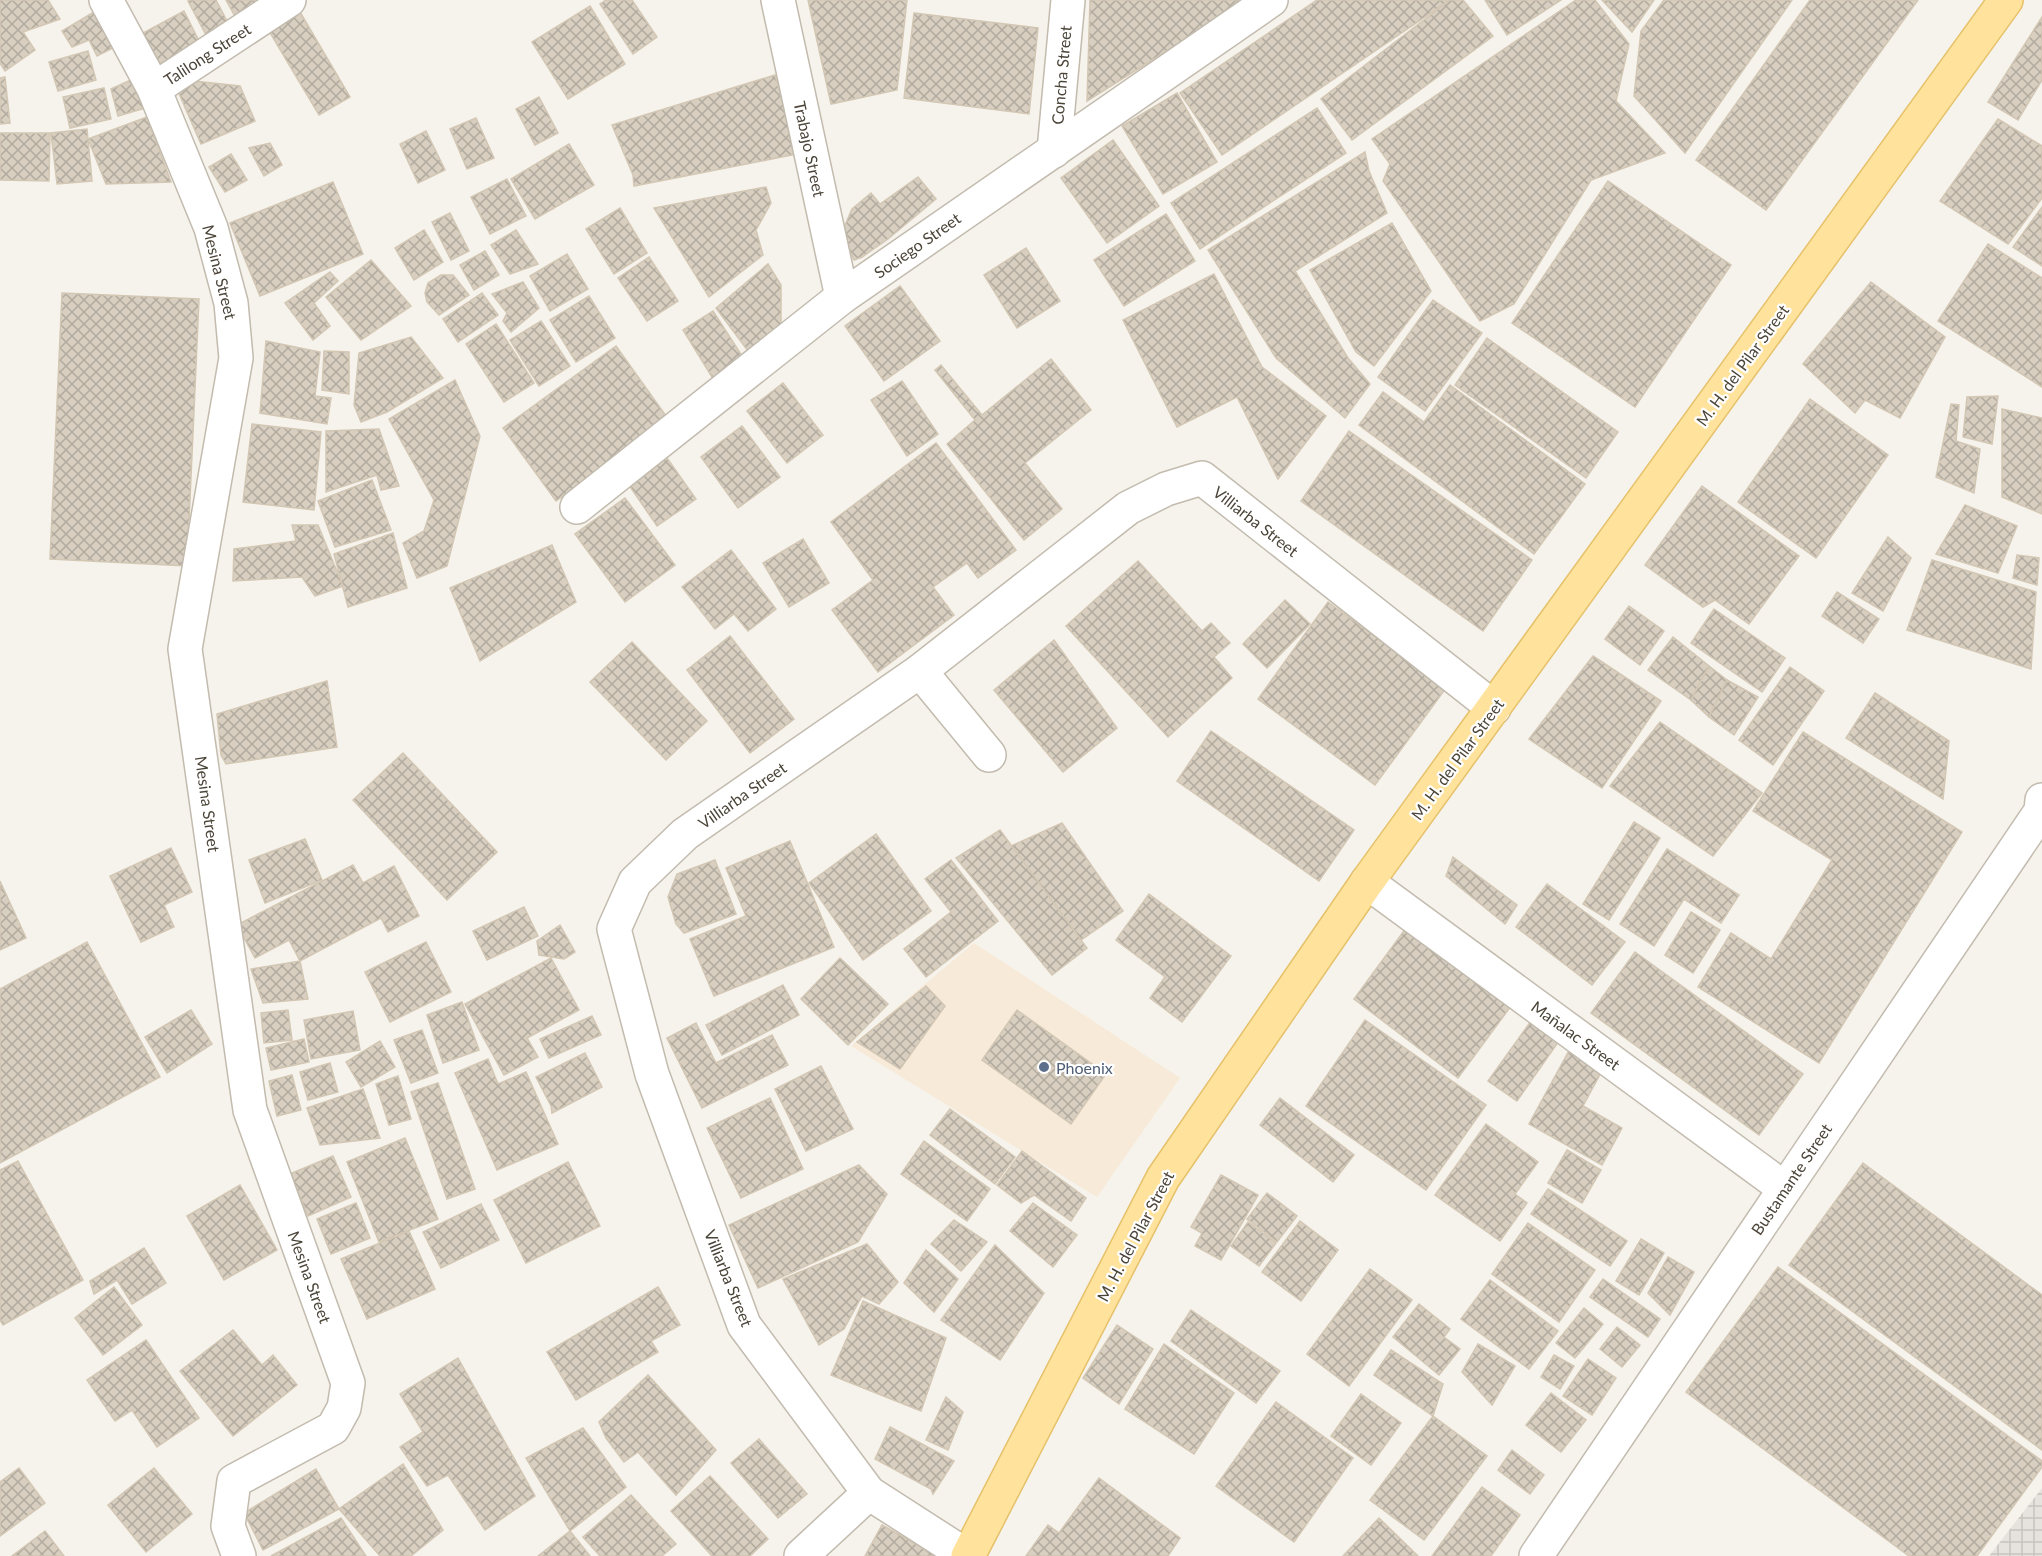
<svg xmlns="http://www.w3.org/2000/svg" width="2042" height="1556" font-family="Lato,sans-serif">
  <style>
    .commercial { fill: #f7ead8 }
    .industrial { fill: url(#industrial-grid) }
    .building { fill: url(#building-cross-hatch); stroke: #d3c7b4; stroke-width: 1.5 }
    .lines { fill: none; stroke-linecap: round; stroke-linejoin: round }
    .minor-casing { stroke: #c2bbae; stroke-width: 36 }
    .major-casing { stroke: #e6c16a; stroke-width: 36 }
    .minor { stroke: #fff; stroke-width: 33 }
    .major { stroke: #ffe39c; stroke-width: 33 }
    .service-dot { fill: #5c6f8a; stroke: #fff; stroke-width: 2 }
    .labels { text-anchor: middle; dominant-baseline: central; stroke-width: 4.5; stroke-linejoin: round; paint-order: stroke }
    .street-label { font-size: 16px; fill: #4b4439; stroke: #fff }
    .service-label { font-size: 16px; fill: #4e5e75; stroke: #fff; text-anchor: start }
  </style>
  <defs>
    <pattern id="industrial-grid" width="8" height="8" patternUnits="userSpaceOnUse" patternTransform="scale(1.5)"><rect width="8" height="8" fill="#e6e2dd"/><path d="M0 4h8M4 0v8" fill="none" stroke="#c7c3be"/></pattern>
    <pattern id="building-cross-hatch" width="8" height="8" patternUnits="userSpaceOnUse" patternTransform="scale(1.5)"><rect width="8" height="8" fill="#d8cfc1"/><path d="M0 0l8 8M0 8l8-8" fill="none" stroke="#b1aa9e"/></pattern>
  </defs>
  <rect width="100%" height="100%" fill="#f6f3ec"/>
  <polygon class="commercial" points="974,943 1180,1078 1097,1197 851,1046"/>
  <polygon class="industrial" points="2042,1488 2042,1556 1989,1556"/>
  <g class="building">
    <polygon points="0,0 48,0 60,19 23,32 35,50 5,71 0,63"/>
    <polygon points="190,0 216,0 228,23 206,35 188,1"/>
    <polygon points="226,0 269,0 236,18"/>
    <polygon points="606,0 632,0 657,37 633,54 600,4"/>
    <polygon points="808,0 907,0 897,90 831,104"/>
    <polygon points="1090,0 1241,0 1243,3 1087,101"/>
    <polygon points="1317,0 1450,0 1222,155 1180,93"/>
    <polygon points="1450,0 1463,0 1493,36 1352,140 1321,99"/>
    <polygon points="1485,0 1561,0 1507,35"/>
    <polygon points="1576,0 1595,0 1629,44 1616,101 1665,153 1591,180 1514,304 1480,321 1383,181 1390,164 1372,139"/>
    <polygon points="1602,0 1654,0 1632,32"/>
    <polygon points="1664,0 1792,0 1685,153 1634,96 1641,31"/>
    <polygon points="1810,0 1918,0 1766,210 1696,160"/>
    <polygon points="590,6 625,64 568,99 532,42"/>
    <polygon points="97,10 113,48 97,56 89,40 72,47 62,31"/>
    <polygon points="184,11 200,43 159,64 143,33"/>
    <polygon points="300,12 350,97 319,115 269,31"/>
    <polygon points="914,13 1038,28 1029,114 904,98"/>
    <polygon points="2042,17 2042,80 2018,120 1988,102"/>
    <polygon points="88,51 96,80 58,91 49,62"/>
    <polygon points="775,75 797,154 634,186 633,175 612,125"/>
    <polygon points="5,77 10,123 0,124 0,78"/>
    <polygon points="133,79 152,106 118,116 111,89"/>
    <polygon points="194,81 240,86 255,121 201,144 177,89"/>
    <polygon points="104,88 111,119 70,128 63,97"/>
    <polygon points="1177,93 1217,162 1163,194 1122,126"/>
    <polygon points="539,97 558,133 535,145 516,109"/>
    <polygon points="1317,108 1346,153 1200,249 1171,203"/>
    <polygon points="147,117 171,182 106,184 88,139"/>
    <polygon points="476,118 494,158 467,169 450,129"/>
    <polygon points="1998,119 2042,146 2042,198 2008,244 1940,201"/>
    <polygon points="87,129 92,181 57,184 51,133"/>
    <polygon points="426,131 445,170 418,183 400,144"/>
    <polygon points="0,133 50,133 49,181 0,180"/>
    <polygon points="1113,140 1159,206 1107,243 1061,178"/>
    <polygon points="270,143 282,165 264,176 249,148"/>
    <polygon points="569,144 594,185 535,219 511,179"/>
    <polygon points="1365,152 1369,171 1387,213 1295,271 1348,358 1370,384 1345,418 1276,358 1208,250"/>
    <polygon points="231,154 247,180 225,192 209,167"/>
    <polygon points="918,177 936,199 888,239 862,257 854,260 842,232 852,209 871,193 880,204"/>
    <polygon points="507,179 526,216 490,234 471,197"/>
    <polygon points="1608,181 1731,265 1635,407 1512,323"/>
    <polygon points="333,182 363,254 260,296 230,223"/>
    <polygon points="766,187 771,203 756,230 763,255 709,297 654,208"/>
    <polygon points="2042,207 2042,266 2013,247"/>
    <polygon points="620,208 647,253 614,274 586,229"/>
    <polygon points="450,213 469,251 451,260 432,222"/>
    <polygon points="1166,214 1195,261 1124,306 1094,260"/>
    <polygon points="1392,223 1431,291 1374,366 1356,352 1310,270"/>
    <polygon points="424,230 443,262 414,280 395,248"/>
    <polygon points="516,230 538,264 510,274 491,245"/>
    <polygon points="1988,244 2042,278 2042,387 1938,321"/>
    <polygon points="1026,248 1060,301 1017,328 984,275"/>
    <polygon points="485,251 499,275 474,290 460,265"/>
    <polygon points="567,254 588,289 550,311 530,276"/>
    <polygon points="649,257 678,301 647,321 618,278"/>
    <polygon points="371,260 411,306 361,340 326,297"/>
    <polygon points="768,264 781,285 781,341 754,359 716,308"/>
    <polygon points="330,272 338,281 314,303 330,326 313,340 285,303"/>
    <polygon points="1214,274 1262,367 1326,416 1278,479 1237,397 1177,427 1123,320"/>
    <polygon points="441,275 453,275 469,295 439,315 427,302 425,293 428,283"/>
    <polygon points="523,282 539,308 511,332 503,321 507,313 492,294"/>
    <polygon points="1871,282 1945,337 1900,418 1865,400 1855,413 1803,364"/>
    <polygon points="900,286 940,341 884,381 845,326"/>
    <polygon points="62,293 199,299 187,566 50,559"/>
    <polygon points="482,293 498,315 458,342 443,319"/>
    <polygon points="589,296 615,338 576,362 550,320"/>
    <polygon points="1433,300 1482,333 1425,411 1378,377"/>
    <polygon points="713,311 746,362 715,382 683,330"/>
    <polygon points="541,321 570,366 539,386 510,340"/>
    <polygon points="496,324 534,383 504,402 466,344"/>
    <polygon points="411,337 443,378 387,412 361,422 354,405 359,353"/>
    <polygon points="1487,338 1618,432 1586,478 1455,385"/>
    <polygon points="266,341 320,352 315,396 331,398 327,424 260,413"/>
    <polygon points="616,346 669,420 556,501 503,428"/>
    <polygon points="324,351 349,352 349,394 322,390"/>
    <polygon points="1051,359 1091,410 1025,463 1062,509 1024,540 947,444 975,420 935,370 941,365 982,415"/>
    <polygon points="455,380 480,436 447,566 417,578 403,543 424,531 434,500 389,419"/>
    <polygon points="902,381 938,434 907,456 871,400"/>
    <polygon points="783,383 823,435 787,463 747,411"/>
    <polygon points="1450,385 1585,484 1534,554 1359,425 1383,392 1424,422"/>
    <polygon points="1998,396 1992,444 1963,437 1967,397"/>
    <polygon points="1810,399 1888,455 1816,558 1738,502"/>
    <polygon points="1951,404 1959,405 1956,441 1980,449 1974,493 1936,477"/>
    <polygon points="2002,409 2042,418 2042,514 2002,497"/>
    <polygon points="252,424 321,432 314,510 243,502"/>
    <polygon points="742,426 780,477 738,508 701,457"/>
    <polygon points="379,429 399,486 381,490 377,475 326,492 326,431"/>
    <polygon points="1349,431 1532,560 1483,631 1301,501"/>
    <polygon points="936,443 1016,550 978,578 967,563 933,587 954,615 878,672 832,610 873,580 831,522"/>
    <polygon points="662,451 696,499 657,526 624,478"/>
    <polygon points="372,480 391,530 335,547 318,501"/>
    <polygon points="1702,486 1799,556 1749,624 1715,600 1703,607 1645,565"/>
    <polygon points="625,498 675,565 625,602 575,534"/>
    <polygon points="1965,505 2017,526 1998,573 1936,554"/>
    <polygon points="292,525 318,525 343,586 315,596 302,577 233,581 234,549 296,541"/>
    <polygon points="393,533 407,588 348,607 334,554"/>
    <polygon points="1888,537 1911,558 1883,611 1852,593"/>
    <polygon points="803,539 829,583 789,607 763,563"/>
    <polygon points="552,545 576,602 480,661 450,588"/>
    <polygon points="731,550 776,609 748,631 734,614 715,629 682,587"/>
    <polygon points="2017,555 2039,558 2037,585 2013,578"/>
    <polygon points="1932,560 2036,592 2031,669 1907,630"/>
    <polygon points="1138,561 1202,631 1211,623 1230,643 1214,657 1232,678 1168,737 1066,626"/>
    <polygon points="1837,592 1879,619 1863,643 1822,616"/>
    <polygon points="1285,600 1310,624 1267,668 1243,644"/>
    <polygon points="1328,602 1446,688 1375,785 1258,699"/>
    <polygon points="1629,606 1664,631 1640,665 1605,639"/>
    <polygon points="1714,609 1785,658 1762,692 1691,643"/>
    <polygon points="730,636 794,719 750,753 687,670"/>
    <polygon points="1673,637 1709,666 1691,700 1648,670"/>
    <polygon points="1054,640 1117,728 1063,772 994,690"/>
    <polygon points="632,642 707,721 666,760 590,682"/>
    <polygon points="1593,656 1661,701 1602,788 1529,739"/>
    <polygon points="1709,666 1727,680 1709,717 1691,700"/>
    <polygon points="1790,667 1824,691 1773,765 1739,740"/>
    <polygon points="1727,680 1758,697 1734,735 1709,717"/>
    <polygon points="327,681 337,747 226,764 221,755 217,714"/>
    <polygon points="1875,693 1949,741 1943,799 1846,738"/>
    <polygon points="1660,722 1762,793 1713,856 1610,786"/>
    <polygon points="1211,731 1354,830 1319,881 1177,781"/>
    <polygon points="1803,732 1962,832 1819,1063 1698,987 1731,933 1771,959 1832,860 1753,811"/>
    <polygon points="403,753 497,852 447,900 353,800"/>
    <polygon points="1634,822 1660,838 1609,920 1583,904"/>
    <polygon points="1062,823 1123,911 1081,940 1011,846"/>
    <polygon points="1000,830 1087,948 1052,975 956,858"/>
    <polygon points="876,834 931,911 863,960 809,883"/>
    <polygon points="305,839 322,880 265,903 249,860"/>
    <polygon points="790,841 834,947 714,996 690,939 746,916 726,868"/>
    <polygon points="171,848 192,892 164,905 174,927 141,942 110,876"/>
    <polygon points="1667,849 1739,895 1721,923 1684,899 1654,946 1620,924"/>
    <polygon points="1453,857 1517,905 1505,924 1446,876"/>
    <polygon points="715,860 736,914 684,933 676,924 668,897 677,874"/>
    <polygon points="951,860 998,921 926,977 904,949 951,912 925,879"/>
    <polygon points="353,865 363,883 394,866 419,916 388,932 381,918 300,961 289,940 255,958 237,925"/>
    <polygon points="0,881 26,938 0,950"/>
    <polygon points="1547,884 1625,942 1592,985 1516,927"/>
    <polygon points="1149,894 1231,956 1182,1022 1150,998 1165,977 1116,940"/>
    <polygon points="524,907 538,936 487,960 473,931"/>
    <polygon points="1691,912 1720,930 1693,973 1665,955"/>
    <polygon points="560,925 575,952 564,959 539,955 537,941"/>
    <polygon points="1406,928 1511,1006 1458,1078 1354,999"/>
    <polygon points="87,942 160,1077 0,1163 0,989"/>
    <polygon points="426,942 451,992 390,1022 365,972"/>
    <polygon points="1635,952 1803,1074 1759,1135 1591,1013"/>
    <polygon points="551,958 579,1010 527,1038 538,1057 504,1075 465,1004"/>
    <polygon points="840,958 888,1004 848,1045 801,999"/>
    <polygon points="300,961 308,999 263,1003 251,969"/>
    <polygon points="783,985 799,1015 722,1055 706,1025"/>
    <polygon points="926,986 945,1006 900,1069 857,1042"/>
    <polygon points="462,1002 479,1050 443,1063 427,1015"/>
    <polygon points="191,1010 212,1044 167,1073 145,1037"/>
    <polygon points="288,1010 292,1040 264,1043 261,1013"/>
    <polygon points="1017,1010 1106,1074 1071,1124 982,1060"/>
    <polygon points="353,1011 360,1050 311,1059 304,1020"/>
    <polygon points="592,1016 601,1035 549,1058 540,1039"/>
    <polygon points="1365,1020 1486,1105 1426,1190 1306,1106"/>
    <polygon points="1531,1021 1559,1041 1517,1101 1488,1081"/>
    <polygon points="696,1023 716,1063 772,1035 788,1065 702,1108 667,1038"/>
    <polygon points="422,1030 438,1073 411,1083 394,1040"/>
    <polygon points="304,1039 309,1062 271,1070 266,1048"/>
    <polygon points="380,1041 395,1067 361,1087 346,1062"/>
    <polygon points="1571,1047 1604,1067 1583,1106 1622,1128 1602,1165 1529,1124"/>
    <polygon points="585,1053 602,1087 552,1113 551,1106 536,1077"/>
    <polygon points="488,1059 498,1084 526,1072 558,1144 497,1170 455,1073"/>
    <polygon points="330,1063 338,1092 308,1100 300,1072"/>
    <polygon points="821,1066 853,1129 806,1151 775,1089"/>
    <polygon points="292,1075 301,1110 277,1116 269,1081"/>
    <polygon points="398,1076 411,1119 389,1125 376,1084"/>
    <polygon points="438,1083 475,1189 447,1199 411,1092"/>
    <polygon points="363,1089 380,1138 320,1145 307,1108"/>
    <polygon points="770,1098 803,1169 741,1198 707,1128"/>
    <polygon points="1280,1098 1354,1155 1333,1182 1260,1125"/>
    <polygon points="950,1109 1015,1157 995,1184 930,1135"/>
    <polygon points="1486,1124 1538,1162 1515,1194 1527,1203 1500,1241 1435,1195"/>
    <polygon points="405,1138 438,1219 379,1242 347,1162"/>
    <polygon points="924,1141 990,1189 967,1221 901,1174"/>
    <polygon points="1567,1150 1601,1170 1582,1203 1548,1183"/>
    <polygon points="1022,1151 1086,1198 1071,1221 1034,1195 1021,1203 997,1185"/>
    <polygon points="333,1156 351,1197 308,1216 290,1174"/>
    <polygon points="18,1161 83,1280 3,1325 0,1320 0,1170"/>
    <polygon points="568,1162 600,1226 526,1263 494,1200"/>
    <polygon points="1863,1163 2042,1295 2042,1450 1789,1265"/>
    <polygon points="859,1165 887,1194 858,1242 758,1288 729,1225"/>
    <polygon points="1221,1175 1258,1195 1221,1260 1195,1246 1202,1233 1191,1227"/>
    <polygon points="240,1185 277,1250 224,1280 187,1216"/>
    <polygon points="1548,1189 1627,1241 1610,1266 1531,1214"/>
    <polygon points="1267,1193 1297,1216 1277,1242 1247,1219"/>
    <polygon points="356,1203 370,1238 331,1254 317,1219"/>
    <polygon points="1033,1203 1077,1235 1053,1267 1010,1231"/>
    <polygon points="481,1204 499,1240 441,1268 423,1232"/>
    <polygon points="954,1220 987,1242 961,1271 931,1244"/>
    <polygon points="1300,1221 1338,1250 1301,1301 1262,1272"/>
    <polygon points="1248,1222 1276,1243 1259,1266 1231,1246"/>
    <polygon points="1528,1223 1595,1270 1559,1322 1492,1274"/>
    <polygon points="409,1231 435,1289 367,1319 341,1259"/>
    <polygon points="1641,1239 1664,1253 1639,1295 1616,1281"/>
    <polygon points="867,1244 898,1282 879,1304 862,1296 844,1329 819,1345 783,1279"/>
    <polygon points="995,1245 1044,1293 1000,1360 941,1320"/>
    <polygon points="144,1248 166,1283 132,1304 117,1280 94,1294 90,1281"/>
    <polygon points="926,1250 958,1279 934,1312 904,1283"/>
    <polygon points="1668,1257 1694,1272 1670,1315 1648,1293"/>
    <polygon points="1778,1267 2042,1461 2042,1467 1977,1556 1909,1556 1686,1392"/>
    <polygon points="1370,1269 1412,1300 1349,1386 1307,1354"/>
    <polygon points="1603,1279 1660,1319 1648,1337 1590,1297"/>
    <polygon points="1490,1280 1558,1331 1529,1369 1461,1319"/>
    <polygon points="114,1287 142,1325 103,1355 75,1318"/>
    <polygon points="658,1287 680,1325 651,1341 658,1352 576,1400 547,1352"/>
    <polygon points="863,1301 946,1338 921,1411 831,1375"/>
    <polygon points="1419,1304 1450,1329 1444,1337 1460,1349 1439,1375 1393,1337"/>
    <polygon points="1584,1308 1603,1324 1575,1358 1556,1343"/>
    <polygon points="1191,1310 1280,1371 1256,1403 1171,1341"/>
    <polygon points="1117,1325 1153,1349 1119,1404 1083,1378"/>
    <polygon points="1617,1327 1640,1345 1622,1367 1600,1349"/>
    <polygon points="233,1330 262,1365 273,1355 297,1385 233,1436 180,1371"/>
    <polygon points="146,1340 199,1418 157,1447 132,1410 115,1421 87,1380"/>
    <polygon points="1164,1344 1234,1393 1194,1454 1125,1409"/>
    <polygon points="1478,1344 1515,1366 1492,1405 1462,1372"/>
    <polygon points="1391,1350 1443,1384 1433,1416 1374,1375"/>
    <polygon points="1554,1355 1574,1366 1560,1389 1541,1377"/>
    <polygon points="458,1358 535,1496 485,1530 448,1475 427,1486 400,1447 423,1432 400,1394"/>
    <polygon points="1588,1359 1616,1378 1592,1415 1563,1396"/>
    <polygon points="648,1375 716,1450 676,1495 638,1452 624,1462 606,1438 599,1422"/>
    <polygon points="1551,1393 1586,1420 1561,1452 1526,1425"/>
    <polygon points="1361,1394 1401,1423 1371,1465 1331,1436"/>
    <polygon points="946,1397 963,1412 948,1450 926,1440"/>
    <polygon points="1276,1402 1353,1458 1294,1542 1216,1486"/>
    <polygon points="1433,1416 1487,1456 1424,1540 1370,1500"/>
    <polygon points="890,1427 954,1461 933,1494 931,1489 875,1459"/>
    <polygon points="583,1428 626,1487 570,1531 526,1458"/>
    <polygon points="759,1439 807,1494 778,1518 731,1463"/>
    <polygon points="1512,1450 1544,1475 1530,1494 1498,1470"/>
    <polygon points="403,1464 443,1530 411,1556 380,1556 339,1509"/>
    <polygon points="19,1468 45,1503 0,1536 0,1482"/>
    <polygon points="154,1468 192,1514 146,1552 108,1505"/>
    <polygon points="316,1469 339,1509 263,1550 244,1513"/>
    <polygon points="710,1476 768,1539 750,1556 712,1556 671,1511"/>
    <polygon points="1099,1478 1180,1538 1168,1556 1026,1556 1048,1525 1059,1533"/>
    <polygon points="1482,1487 1520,1515 1491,1556 1432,1556"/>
    <polygon points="631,1495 676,1544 662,1556 600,1556 583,1537"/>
    <polygon points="341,1518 366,1556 271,1556"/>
    <polygon points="1379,1518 1418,1556 1343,1556"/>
    <polygon points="882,1525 934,1554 933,1556 865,1556"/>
    <polygon points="45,1531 64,1556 12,1556"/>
    <polygon points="570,1531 590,1556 538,1556"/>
  </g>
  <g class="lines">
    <g class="minor-casing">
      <g id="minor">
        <polyline points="106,0 154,89 211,228 231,303 236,358 185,649 250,1110 348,1383 344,1408 333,1428 234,1481 228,1526 239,1556"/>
        <polyline points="778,0 842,297"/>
        <polyline points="154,89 289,0"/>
        <polyline points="1054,151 1068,0"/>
        <polyline points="577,507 842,297 1271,0"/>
        <polyline points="920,671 989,755"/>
        <polyline points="1367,882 1784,1188"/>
        <polyline points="801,1556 869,1493"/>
        <polyline points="967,1556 869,1493 744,1325 652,1074 614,929 635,882 685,834 920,671 1128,508 1166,489 1202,478 1494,708"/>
        <polyline points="1536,1556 2041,811 2042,800"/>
      </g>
    </g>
    <g class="major-casing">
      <polyline id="major" points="968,1556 1163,1178 1367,882 2006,0"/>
    </g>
    <use href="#minor" class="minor"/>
    <use href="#major" class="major"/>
  </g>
  <circle class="service-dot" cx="1044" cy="1067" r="6"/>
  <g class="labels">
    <g class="street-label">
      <text transform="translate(207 54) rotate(-33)">Talilong Street</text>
      <text transform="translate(1061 75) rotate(-85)">Concha Street</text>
      <text transform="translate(810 149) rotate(78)">Trabajo Street</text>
      <text transform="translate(917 245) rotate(-35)">Sociego Street</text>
      <text transform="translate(220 272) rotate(76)">Mesina Street</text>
      <text transform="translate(1742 365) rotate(-54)">M. H. del Pilar Street</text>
      <text transform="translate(1256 521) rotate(38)">Villiarba Street</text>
      <text transform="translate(1457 759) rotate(-54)">M. H. del Pilar Street</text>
      <text transform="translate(742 795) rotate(-35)">Villiarba Street</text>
      <text transform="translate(208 804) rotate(82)">Mesina Street</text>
      <text transform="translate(1576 1035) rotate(36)">Mañalac Street</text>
      <text transform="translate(1791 1179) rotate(-56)">Bustamante Street</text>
      <text transform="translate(1135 1236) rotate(-62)">M. H. del Pilar Street</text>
      <text transform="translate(310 1277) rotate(70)">Mesina Street</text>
      <text transform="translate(729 1278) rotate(68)">Villiarba Street</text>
    </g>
    <g class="service-label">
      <text x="1056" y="1067">Phoenix</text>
    </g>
  </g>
</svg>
